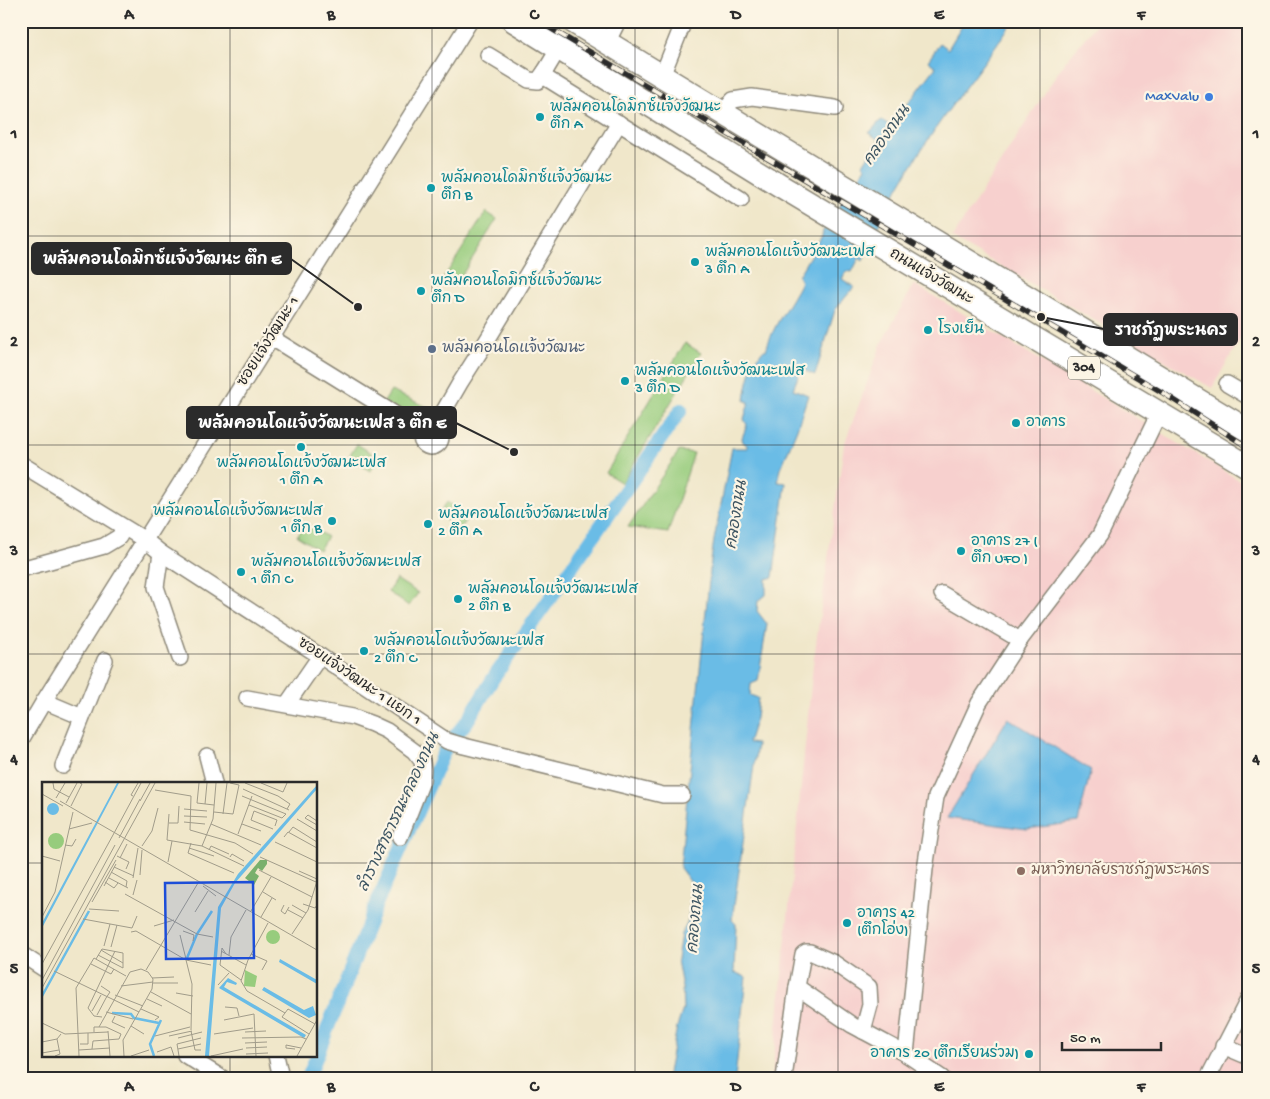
<svg xmlns="http://www.w3.org/2000/svg" width="1270" height="1099" font-family="'Gochi Hand','Playpen Sans Thai',sans-serif">
  <style>
    .built { fill: #f7d0ce }
    .green { fill: #97cc7d; stroke: #617c54 }
    .water { fill: #6abce6; stroke: #4a7488 }
    .lines { fill: none; stroke-linecap: round; stroke-linejoin: round }
    .canal { stroke: #6abce6; stroke-width: 14 }
    .minor-casing { stroke: #8e897a; stroke-width: 18 }
    .primary-casing { stroke: #8e897a; stroke-width: 25 }
    .minor { stroke: #fff; stroke-width: 15 }
    .primary { stroke: #fff; stroke-width: 22 }
    .rail-casing { stroke: #2b2b2b; stroke-width: 5.5 }
    .rail { stroke: #fcf5e5; stroke-width: 4; stroke-dasharray: 11; stroke-linecap: butt }
    .grid { fill: none; stroke: #2b2b2b; stroke-width: 1; stroke-opacity: 0.55 }
    .shop-dot { fill: #3f7fe0; stroke: #fcf5e5; stroke-width: 2 }
    .culture-dot { fill: #0f9aa8; stroke: #fcf5e5; stroke-width: 2 }
    .service-dot { fill: #5c6f8a; stroke: #fcf5e5; stroke-width: 2 }
    .education-dot { fill: #8d6e63; stroke: #fcf5e5; stroke-width: 2 }
    .labels { text-anchor: middle; dominant-baseline: central; stroke-width: 4.5; stroke-linejoin: round; paint-order: stroke }
    .shield { fill: #fcf5e5; stroke: #6a6863; stroke-width: 1 }
    .shield-label { font-size: 14px; font-weight: bold; fill: #2b2b2b }
    .shop-label { font-size: 15px; fill: #366cbe; stroke: #fcf5e5; text-anchor: end }
    .culture-label { font-size: 15px; fill: #0d838f; stroke: #fcf5e5; text-anchor: start }
    .street-label { font-size: 15px; fill: #2b2b2b; stroke: #fcf5e5 }
    .service-label { font-size: 15px; fill: #4e5e75; stroke: #fcf5e5; text-anchor: start }
    .education-label { font-size: 15px; fill: #785e54; stroke: #fcf5e5; text-anchor: start }
    .water-label { font-size: 16px; font-style: italic; fill: #3e5663; stroke: #fcf5e5 }
    .inset-river { fill: none; stroke: #6abce6; stroke-width: 2.5 }
    .inset-road { fill: none; stroke: #a19c8a; stroke-width: 1 }
    .view { fill: #1d4ed8; fill-opacity: 0.15; stroke: #1d4ed8; stroke-width: 2.5 }
    .inset-edge { fill: none; stroke: #2b2b2b; stroke-width: 2.5 }
    .leader { fill: none; stroke: #2b2b2b; stroke-width: 2 }
    .callout-dot { fill: #2b2b2b; stroke: #fcf5e5; stroke-width: 2 }
    .callout { fill: #2b2b2b; stroke: #2b2b2b; stroke-width: 2 }
    .callout-label { font-size: 16px; text-anchor: middle; font-weight: bold; fill: #fff }
    .neatline { fill: none; stroke: #2b2b2b; stroke-width: 2 }
    .grid-label { font-size: 16px; text-anchor: middle; font-weight: bold; fill: #2b2b2b }
  </style>
  <rect width="100%" height="100%" fill="#fcf5e5"/>
  <filter id="ink" filterUnits="userSpaceOnUse"><feTurbulence type="fractalNoise" baseFrequency=".02" numOctaves="2"/><feDisplacementMap in="SourceGraphic" scale="10" xChannelSelector="R" yChannelSelector="G"/><feConvolveMatrix kernelMatrix="1 2 1 2 8 2 1 2 1" color-interpolation-filters="sRGB"/></filter>
  <filter id="wash" filterUnits="userSpaceOnUse"><feTurbulence type="fractalNoise" baseFrequency=".0096" numOctaves="4" result="noise"/><feDisplacementMap in="SourceGraphic" scale="20" xChannelSelector="R" yChannelSelector="G"/><feGaussianBlur stdDeviation="1.12" result="paint"/><feColorMatrix in="noise" values="0 0 0 0 0 0 0 0 0 0 0 0 0 0 0 0 0 1.4 0 .05"/><feComposite in="paint" operator="in"/></filter>
  <g filter="url(#wash)">
    <rect width="100%" height="100%" fill="#f0e7ca"/>
    <g class="built">
      <polygon points="1099,21 1249,21 1249,324 1212,388 952,238 1064,63"/>
      <polygon points="914,284 1249,486 1249,1078 772,1078 813,665 844,445 882,342"/>
    </g>
    <g class="green">
      <polygon points="486,212 497,219 455,286 443,279"/>
      <polygon points="685,343 701,353 622,483 606,473"/>
      <polygon points="391,391 432,409 420,425 384,402"/>
      <polygon points="357,444 379,458 370,471 349,457"/>
      <polygon points="679,451 694,453 668,533 628,527"/>
      <polygon points="447,502 468,516 460,529 438,515"/>
      <polygon points="306,523 327,537 319,550 297,536"/>
      <polygon points="396,579 418,593 409,606 388,592"/>
    </g>
    <g class="water">
      <path d="M 965,21 L 1013,21 C 985,63 953,101 926,143 C 901,180 879,220 863,261 L 859,258 L 852,272 L 846,271 L 842,279 L 854,287 L 835,310 L 815,375 L 801,369 L 793,389 L 808,395 L 797,429 L 781,468 L 778,482 L 786,483 L 773,577 L 766,579 L 766,595 L 758,601 L 757,611 L 767,624 L 758,681 L 751,684 L 750,695 L 758,698 L 756,718 L 748,743 L 757,744 L 732,920 L 736,924 L 734,972 L 746,977 L 735,1078 L 667,1078 L 677,1027 L 683,1009 L 682,987 L 677,960 L 681,934 L 688,921 L 692,884 L 680,868 L 711,561 L 714,540 L 732,448 L 747,448 L 747,445 L 743,442 L 742,438 L 747,425 L 744,419 L 749,402 L 745,401 C 747,383 751,364 763,350 L 766,350 C 772,327 790,304 801,282 L 798,276 L 822,236 L 823,231 L 866,167 L 863,164 L 879,140 L 869,133 L 881,120 L 891,126 L 936,67 L 928,61 L 940,43 L 948,49 Z"/>
      <polygon points="1008,718 1091,770 1078,822 1027,829 947,818"/>
    </g>
    <g class="lines">
      <polyline class="canal" points="308,1078 377,902 446,747 468,720 494,677 549,600 681,410"/>
    </g>
  </g>
  <g filter="url(#ink)">
    <g class="lines">
      <g class="minor-casing">
        <g id="minor">
          <polyline points="607,43 618,21"/>
          <polyline points="559,48 544,73 544,76 546,78 741,199"/>
          <polyline points="488,55 529,80 538,81 546,70"/>
          <polyline points="662,76 684,21"/>
          <polyline points="723,113 733,100 752,97 835,108"/>
          <polyline points="272,338 422,431"/>
          <polyline points="1227,384 1249,397"/>
          <circle cx="431" cy="437" r="10"/>
          <polyline points="434,428 460,383 486,342 619,123"/>
          <polyline points="21,464 145,540 161,553 320,656 447,741 464,746 663,795 682,795"/>
          <polyline points="161,553 156,587 180,658"/>
          <polyline points="21,569 104,546 119,537 124,528"/>
          <polyline points="942,594 1020,640"/>
          <polyline points="247,698 353,717 372,724 387,731 414,751 422,761 423,770 422,781 400,837"/>
          <polyline points="44,701 82,717"/>
          <polyline points="287,704 320,656"/>
          <polyline points="21,740 44,701 470,21"/>
          <polyline points="207,756 214,783"/>
          <polyline points="63,766 105,660"/>
          <polyline points="21,954 44,969"/>
          <polyline points="797,987 852,1025 906,1054 942,1078"/>
          <polyline points="1223,1046 1249,1057"/>
          <polyline points="906,1054 925,869 936,797 979,703 1020,640 1100,535 1159,413"/>
          <polyline points="185,1055 222,1078"/>
          <polyline points="276,1055 281,1078"/>
          <polyline points="784,1078 797,987 803,954 806,952 810,952 834,963 869,987 870,1005 863,1031"/>
          <polyline points="1208,1078 1249,998"/>
        </g>
      </g>
      <g class="primary-casing">
        <g id="primary">
          <polyline points="514,21 779,185 1249,467"/>
          <polyline points="572,21 662,76 1249,431"/>
        </g>
      </g>
      <use href="#minor" class="minor"/>
      <use href="#primary" class="primary"/>
      <g class="rail-casing">
        <polyline id="rail" points="538,21 1160,391 1249,448"/>
      </g>
      <use href="#rail" class="rail"/>
    </g>
  </g>
  <path class="grid" d="M 230,21 L 230,783M 432,21 L 432,1078M 635,21 L 635,1078M 838,21 L 838,1078M 1040,21 L 1040,1078M 21,236 L 1249,236M 21,445 L 1249,445M 21,654 L 1249,654M 21,863 L 44,863M 316,863 L 1249,863M 230,1055 L 230,1078"/>
  <circle class="shop-dot" cx="1209" cy="97" r="5"/>
  <g class="culture-dot">
    <circle cx="540" cy="117" r="5"/>
    <circle cx="431" cy="188" r="5"/>
    <circle cx="695" cy="262" r="5"/>
    <circle cx="421" cy="291" r="5"/>
    <circle cx="928" cy="330" r="5"/>
    <circle cx="625" cy="381" r="5"/>
    <circle cx="1016" cy="423" r="5"/>
    <circle cx="301" cy="447" r="5"/>
    <circle cx="332" cy="521" r="5"/>
    <circle cx="428" cy="524" r="5"/>
    <circle cx="961" cy="551" r="5"/>
    <circle cx="241" cy="572" r="5"/>
    <circle cx="458" cy="599" r="5"/>
    <circle cx="364" cy="651" r="5"/>
    <circle cx="847" cy="923" r="5"/>
    <circle cx="1029" cy="1054" r="5"/>
  </g>
  <circle class="service-dot" cx="432" cy="349" r="5"/>
  <circle class="education-dot" cx="1021" cy="871" r="5"/>
  <g class="labels">
    <rect class="shield" x="1068" y="356.5" width="32" height="23" rx="4"/>
    <g class="shield-label">
      <text x="1084" y="368">304</text>
    </g>
    <g class="shop-label">
      <text x="1199" y="97">MaxValu</text>
    </g>
    <g class="culture-label">
      <text x="550" y="108">พลัมคอนโดมิกซ์แจ้งวัฒนะ<tspan x="550" dy="17">ตึก A</tspan></text>
      <text x="441" y="179">พลัมคอนโดมิกซ์แจ้งวัฒนะ<tspan x="441" dy="17">ตึก B</tspan></text>
      <text x="705" y="253">พลัมคอนโดแจ้งวัฒนะเฟส<tspan x="705" dy="17">3 ตึก A</tspan></text>
      <text x="431" y="282">พลัมคอนโดมิกซ์แจ้งวัฒนะ<tspan x="431" dy="17">ตึก D</tspan></text>
      <text x="938" y="330">โรงเย็น</text>
      <text x="635" y="372">พลัมคอนโดแจ้งวัฒนะเฟส<tspan x="635" dy="17">3 ตึก D</tspan></text>
      <text x="1026" y="423">อาคาร</text>
      <text x="301" y="464" text-anchor="middle">พลัมคอนโดแจ้งวัฒนะเฟส<tspan x="301" dy="17">1 ตึก A</tspan></text>
      <text x="322" y="512" text-anchor="end">พลัมคอนโดแจ้งวัฒนะเฟส<tspan x="322" dy="17">1 ตึก B</tspan></text>
      <text x="438" y="515">พลัมคอนโดแจ้งวัฒนะเฟส<tspan x="438" dy="17">2 ตึก A</tspan></text>
      <text x="971" y="542">อาคาร 27 (<tspan x="971" dy="17">ตึก UFO )</tspan></text>
      <text x="251" y="563">พลัมคอนโดแจ้งวัฒนะเฟส<tspan x="251" dy="17">1 ตึก C</tspan></text>
      <text x="468" y="590">พลัมคอนโดแจ้งวัฒนะเฟส<tspan x="468" dy="17">2 ตึก B</tspan></text>
      <text x="374" y="642">พลัมคอนโดแจ้งวัฒนะเฟส<tspan x="374" dy="17">2 ตึก C</tspan></text>
      <text x="857" y="914">อาคาร 42<tspan x="857" dy="17">(ตึกโอ่ง)</tspan></text>
      <text x="1019" y="1054" text-anchor="end">อาคาร 20 (ตึกเรียนร่วม)</text>
    </g>
    <g class="street-label">
      <text transform="translate(931 277) rotate(31)">ถนนแจ้งวัฒนะ</text>
      <text transform="translate(269 342) rotate(-58)">ซอยแจ้งวัฒนะ 1</text>
      <text transform="translate(359 682) rotate(34)">ซอยแจ้งวัฒนะ 1 แยก 1</text>
    </g>
    <g class="service-label">
      <text x="442" y="349">พลัมคอนโดแจ้งวัฒนะ</text>
    </g>
    <g class="education-label">
      <text x="1031" y="871">มหาวิทยาลัยราชภัฏพระนคร</text>
    </g>
    <g class="water-label">
      <text transform="translate(888 136) rotate(-55)">คลองถนน</text>
      <text transform="translate(738 515) rotate(-81)">คลองถนน</text>
      <text transform="translate(400 813) rotate(-65)">ลำรางสาธารณะคลองถนน</text>
      <text transform="translate(697 919) rotate(-85)">คลองถนน</text>
    </g>
  </g>
  <g transform="translate(42 782)">
    <rect width="275" height="275" fill="#f0e7ca"/>
    <path d="M6 59a8 8 0 1 1 16 0a8 8 0 1 1-16 0ZM224 155a7 7 0 1 1 14 0a7 7 0 1 1-14 0ZM 203,188 L 215,194 L 213,205 L 202,204 Z" fill="#97cc7d"/>
    <path d="M 218,78 L 225,78 L 225,82 L 220,89 L 216,86 L 213,91 L 217,94 L 212,103 L 203,96 Z" fill="#79b06c"/>
    <path d="M 75,1 L 77,1 L 0,146 L 0,141 ZM 275,3 L 275,7 L 193,101 L 179,126 L 167,274 L 163,274 L 176,125 L 196,92 ZM5 27a6 6 0 1 1 12 0a6 6 0 1 1-12 0ZM 238,177 L 275,198 L 275,202 L 237,180 ZM 186,196 L 195,201 L 194,203 L 185,200 L 182,205 L 264,253 L 262,256 L 177,206 ZM 222,205 L 262,228 L 271,224 L 274,233 L 267,236 L 220,208 Z" fill="#6abce6"/>
    <path class="inset-river" d="M 145,176 L 155,152 L 170,129M 0,214 L 47,129M 70,231 L 89,232 L 92,236 L 117,241M 112,274 L 108,262 L 119,238"/>
    <path class="inset-road" d="M 11,1 L 12,7 L 27,15M 157,1 L 155,21 L 172,23M 203,1 L 236,14 L 248,22 L 245,27M 219,1 L 241,10 L 245,1M 201,7 L 247,28M 113,8 L 149,14 L 148,48 L 193,61 L 211,72M 0,12 L 21,24M 91,14 L 89,13 L 96,1M 200,14 L 244,32 L 240,36 L 207,23M 14,16 L 23,1M 18,19 L 275,168M 98,19 L 108,1M 24,21 L 35,1M 163,22 L 165,1M 29,24 L 40,2 L 38,1M 142,27 L 165,29M 172,30 L 191,32 L 197,3 L 188,1M 127,32 L 125,58 L 160,64 L 202,84M 181,32 L 185,1M 142,34 L 165,35M 255,37 L 275,49M 275,39 L 266,33 L 263,36 L 275,43M 142,40 L 163,42M 127,41 L 136,41 L 137,24M 169,42 L 219,63M 200,42 L 219,49M 27,47 L 50,41M 231,47 L 209,38 L 212,29 L 235,38 L 233,44M 247,50 L 251,45 L 275,60M 196,52 L 210,14M 71,53 L 99,1M 242,55 L 246,50 L 275,66M 77,56 L 98,17M 233,60 L 275,80M 149,61 L 146,71 L 192,91M 23,63 L 30,64 L 34,57M 100,64 L 110,49 L 116,26M 160,64 L 171,37 L 174,1M 147,66 L 172,74M 167,68 L 169,64 L 187,72M 0,74 L 18,79M 75,74 L 87,80 L 84,87M 188,75 L 190,72 L 202,79M 218,75 L 274,100M 78,76 L 85,62M 126,80 L 130,59M 72,85 L 92,94M 217,88 L 270,115M 257,89 L 275,97M 69,90 L 85,99 L 84,105M 98,93 L 100,68M 67,96 L 86,106M 91,96 L 96,66M 63,100 L 72,106 L 76,101M 62,104 L 74,82M 161,104 L 174,114M 221,110 L 234,118M 83,112 L 155,152 L 171,155M 91,113 L 95,98M 50,120 L 74,78M 261,122 L 273,126 L 275,123M 242,123 L 239,129 L 243,132 L 247,125M 250,123 L 264,131M 47,127 L 77,129M 246,128 L 261,136M 209,129 L 229,95M 153,130 L 166,109M 0,135 L 13,110 L 31,30M 219,135 L 230,116M 41,137 L 90,146 L 95,134M 226,141 L 206,178 L 199,199 L 205,209 L 243,231M 112,144 L 132,138M 141,149 L 152,153 L 151,159M 89,150 L 94,149 L 144,178 L 169,183M 250,152 L 266,128 L 275,99M 138,153 L 144,177M 62,164 L 68,142M 69,165 L 75,143M 59,168 L 81,181M 179,169 L 204,183M 184,172 L 180,166 L 178,183 L 199,198M 209,172 L 225,179 L 220,188M 187,173 L 189,155 L 204,128M 54,177 L 60,167 L 81,171 L 81,186 L 56,173M 144,178 L 150,202 L 149,248M 0,182 L 71,53M 49,182 L 69,192 L 72,187M 104,188 L 156,101M 12,189 L 97,230M 110,196 L 132,195M 0,198 L 73,63M 111,201 L 136,201M 176,203 L 187,191M 59,204 L 68,210 L 64,216M 79,204 L 111,200M 0,206 L 113,1M 109,210 L 149,232M 134,211 L 151,214M 73,213 L 101,224M 105,217 L 120,224M 183,225 L 195,226 L 197,234M 99,227 L 117,235 L 113,238M 50,229 L 59,213M 64,230 L 91,237M 55,233 L 64,216M 73,234 L 70,240 L 83,246M 60,235 L 52,234 L 46,226 L 73,169M 182,238 L 212,232 L 214,274M 0,241 L 23,252 L 66,250M 89,244 L 102,252M 57,245 L 88,190 L 99,187 L 106,190 L 111,197 L 110,207 L 81,258 L 82,274M 66,249 L 68,274M 149,249 L 153,268 L 159,268M 203,250 L 224,249M 172,252 L 211,246M 267,252 L 240,235 L 246,227 L 273,242M 113,254 L 148,245M 127,254 L 150,249M 136,256 L 160,250M 200,256 L 259,255 L 264,257M 0,260 L 15,257M 203,261 L 225,260M 38,262 L 46,262 L 46,251M 204,266 L 225,265M 50,267 L 51,259 L 77,257 L 79,252 L 64,245 L 52,245 L 52,250M 136,267 L 159,262M 253,267 L 244,266 L 244,263 L 259,266M 37,268 L 68,266M 115,270 L 129,265 L 132,274M 0,271 L 17,268M 204,272 L 226,271M 13,274 L 18,272 L 15,257 L 19,252M 37,274 L 34,206 L 52,176 L 84,194M 89,274 L 107,268M 137,274 L 135,262 L 159,256M 169,274 L 201,267M 255,274 L 275,238"/>
    <path class="view" d="M 211,100 L 212,176 L 124,177 L 123,101 Z"/>
    <rect width="275" height="275" class="inset-edge"/>
  </g>
  <path class="leader" d="M358 307L291 259M1041 317L1104 329M514 452L456 423"/>
  <g class="callout-dot">
    <circle cx="358" cy="307" r="5"/>
    <circle cx="1041" cy="317" r="5"/>
    <circle cx="514" cy="452" r="5"/>
  </g>
  <g class="callout">
    <rect x="32" y="243" width="259" height="31" rx="5"/>
    <rect x="1104" y="314" width="133" height="31" rx="5"/>
    <rect x="187" y="407" width="269" height="31" rx="5"/>
  </g>
  <g class="callout-label">
    <text x="162" y="264">พลัมคอนโดมิกซ์แจ้งวัฒนะ ตึก E</text>
    <text x="1171" y="335">ราชภัฏพระนคร</text>
    <text x="322" y="428">พลัมคอนโดแจ้งวัฒนะเฟส 3 ตึก E</text>
  </g>
  <rect width="1270" height="1099" fill="none" stroke="#fcf5e5" stroke-width="55"/>
  <path d="M1062 1042v8h99v-8" fill="none" stroke="#2b2b2b" stroke-width="2.5"/>
  <text x="1070" y="1042" font-size="15" fill="#2b2b2b" stroke="#fcf5e5" stroke-width="4" paint-order="stroke">50 m</text>
  <rect x="28" y="28" width="1214" height="1044" class="neatline"/>
  <g class="grid-label">
    <text x="129" y="19">A</text>
    <text x="331" y="19">B</text>
    <text x="534" y="19">C</text>
    <text x="736" y="19">D</text>
    <text x="939" y="19">E</text>
    <text x="1141" y="19">F</text>
    <text x="14" y="138">1</text>
    <text x="1256" y="138">1</text>
    <text x="14" y="346">2</text>
    <text x="1256" y="346">2</text>
    <text x="14" y="555">3</text>
    <text x="1256" y="555">3</text>
    <text x="14" y="764">4</text>
    <text x="1256" y="764">4</text>
    <text x="14" y="973">5</text>
    <text x="1256" y="973">5</text>
    <text x="129" y="1091">A</text>
    <text x="331" y="1091">B</text>
    <text x="534" y="1091">C</text>
    <text x="736" y="1091">D</text>
    <text x="939" y="1091">E</text>
    <text x="1141" y="1091">F</text>
  </g>
</svg>
